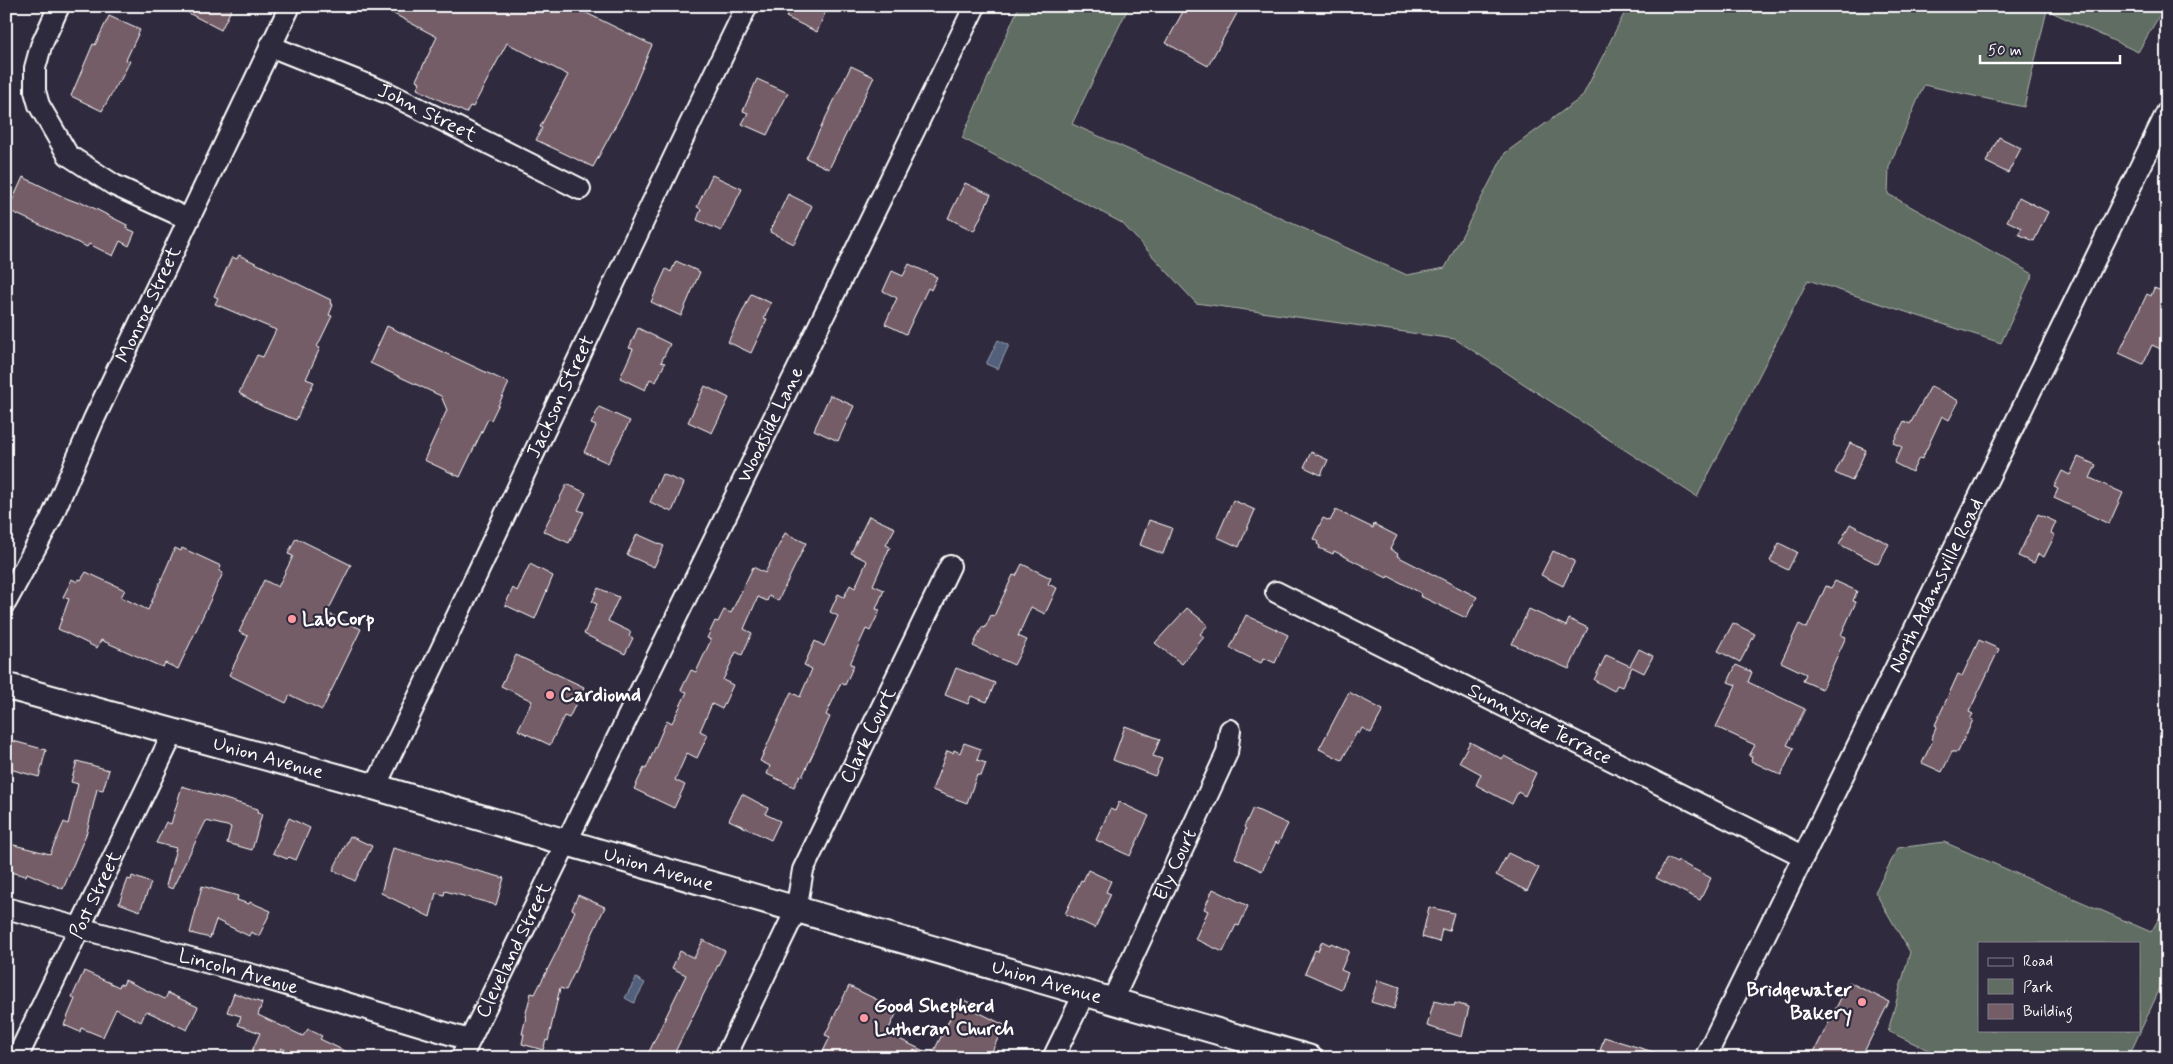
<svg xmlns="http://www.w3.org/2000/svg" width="2173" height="1064" font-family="Mynerve,sans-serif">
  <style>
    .green { fill: #616d62; stroke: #b0b6b0; fill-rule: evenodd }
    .water { fill: #52617c; stroke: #97a0b0 }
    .building { fill: #755d67; stroke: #fff }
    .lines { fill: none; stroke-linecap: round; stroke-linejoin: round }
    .minor-casing { stroke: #fff; stroke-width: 24 }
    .tertiary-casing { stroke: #fff; stroke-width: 29 }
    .minor { stroke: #2f2a3d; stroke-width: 20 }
    .tertiary { stroke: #2f2a3d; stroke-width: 25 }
    .poi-dot { fill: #ff9aa2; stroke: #2f2a3d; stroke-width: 2 }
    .labels { text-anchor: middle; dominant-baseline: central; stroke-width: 4.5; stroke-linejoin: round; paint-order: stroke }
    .street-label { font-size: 20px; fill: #fff; stroke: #2f2a3d }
    .poi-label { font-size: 20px; font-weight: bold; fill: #fff; stroke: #2f2a3d; text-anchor: start }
  </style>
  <rect width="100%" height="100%" fill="#2f2a3d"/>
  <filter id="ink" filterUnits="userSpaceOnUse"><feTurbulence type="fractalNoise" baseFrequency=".02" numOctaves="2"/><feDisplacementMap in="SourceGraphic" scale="10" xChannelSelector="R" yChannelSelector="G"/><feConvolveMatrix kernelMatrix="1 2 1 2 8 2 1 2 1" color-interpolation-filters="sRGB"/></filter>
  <g filter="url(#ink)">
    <g class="green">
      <polygon points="1019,6 1129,6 1072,124 1407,275 1445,268 1505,153 1582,97 1628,6 2165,6 2138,52 2047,10 2024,107 1924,85 1889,167 1888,194 2033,274 2001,343 1808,280 1697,497 1455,339 1196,303 1122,223 962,138"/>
      <path d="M 1944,842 L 2151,932 L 2167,905 L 2167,973 L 2128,1058 L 1945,1058 L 1888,1031 L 1910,952 L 1875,892 L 1898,848 ZM 1979,943 L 2139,943 L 2139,1030 L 1979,1030 Z"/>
    </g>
    <g class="water">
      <polygon points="998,340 1009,345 998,369 986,364"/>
      <polygon points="636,978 645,983 634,1003 625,998"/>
    </g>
    <g class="building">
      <polygon points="175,6 233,6 221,30"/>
      <polygon points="379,6 572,6 652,45 627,104 593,167 536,140 542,128 540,127 568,75 507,43 473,107 470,106 466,113 417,89 420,82 416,80 437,37"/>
      <polygon points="792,6 828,6 817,32 786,17"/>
      <polygon points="1186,6 1241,6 1208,66 1166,43"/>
      <polygon points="109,16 140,30 126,60 130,61 119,83 118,82 102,111 71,96 93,44 95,45"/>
      <polygon points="851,66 874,77 829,169 806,158"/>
      <polygon points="757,79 788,93 767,135 742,124 748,113 743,111"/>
      <polygon points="1999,137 2021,148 2008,173 1986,162"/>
      <polygon points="712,175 742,189 721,231 697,220 701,209 697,207"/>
      <polygon points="23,177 66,198 79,203 80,201 127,225 126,228 135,232 129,246 120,241 113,256 89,244 87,247 8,210"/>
      <polygon points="965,183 991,195 974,231 948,218"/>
      <polygon points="788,194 812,206 794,244 770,232"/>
      <polygon points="2019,197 2048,212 2034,241 2018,234 2022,228 2007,221"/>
      <polygon points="239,255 331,300 330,303 333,305 329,315 332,316 317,347 320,348 306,379 314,382 296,420 265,408 239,393 257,355 263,357 276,330 215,304 218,298 214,296 232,257 237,259"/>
      <polygon points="676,261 700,272 681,316 651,302 666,269 671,272"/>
      <polygon points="909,264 937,277 931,290 928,288 906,334 885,324 897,298 883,291 892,271 903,276"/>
      <polygon points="2154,288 2167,293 2167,352 2152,345 2143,364 2119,353 2147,294 2151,296"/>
      <polygon points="751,294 771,303 764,318 767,319 751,353 728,342"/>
      <polygon points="387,326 509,383 491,420 488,419 460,477 424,460 447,410 441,396 370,363"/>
      <polygon points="638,328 670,344 661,362 665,363 656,382 650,379 645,390 620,378 633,349 629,348"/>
      <polygon points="705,386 729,398 712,433 688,422"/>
      <polygon points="1931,386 1959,401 1949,420 1942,416 1922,459 1919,458 1912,472 1894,463 1902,447 1893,443 1904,421 1910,424"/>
      <polygon points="830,395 854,406 838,441 814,430"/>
      <polygon points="599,407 630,421 608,463 584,452 596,426 591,424"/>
      <polygon points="1850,443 1866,450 1852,481 1835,473"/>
      <polygon points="1311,452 1328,460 1321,475 1304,467"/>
      <polygon points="2078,457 2096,465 2090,478 2123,493 2109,524 2054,498 2058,489 2054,487 2062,471 2070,475"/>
      <polygon points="662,474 684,483 672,512 650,502"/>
      <polygon points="567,484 586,493 578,510 584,512 569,543 543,531"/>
      <polygon points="1233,500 1255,510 1239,547 1217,537"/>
      <polygon points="1336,510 1373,528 1374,524 1397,536 1390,549 1398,554 1397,556 1477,597 1466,618 1420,596 1421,593 1388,576 1387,578 1334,551 1333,554 1319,548 1320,546 1317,544 1318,542 1313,539 1323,518 1330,521"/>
      <polygon points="2038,514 2056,522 2051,533 2055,535 2044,557 2038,554 2034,563 2018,556"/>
      <polygon points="869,516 895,528 886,545 890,547 873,585 884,590 876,609 880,610 870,631 866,629 850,664 854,665 845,685 841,683 826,715 830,717 802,777 800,775 794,787 767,774 770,766 760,761 791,692 800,697 812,669 804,665 815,641 824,646 838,616 830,612 838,594 844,597 850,585 855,588 867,561 851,553"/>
      <polygon points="1149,520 1172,528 1163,554 1140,545"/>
      <polygon points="1850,524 1889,544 1878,564 1839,544"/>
      <polygon points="785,533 806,543 778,601 769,596 767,601 758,597 744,629 752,633 742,655 736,652 723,680 733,685 722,709 712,704 700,731 708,735 697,758 687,753 675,780 685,785 674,808 634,789 644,768 646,769 667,720 672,723 687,692 681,690 691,670 696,672 711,640 707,638 715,621 718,622 724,610 731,613 753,567 765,573"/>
      <polygon points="637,534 664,546 654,567 627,555"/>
      <polygon points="296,538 351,565 327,613 361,629 322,710 290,695 286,703 229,675 248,636 239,632 264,580 278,587 293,556 288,554"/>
      <polygon points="1779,543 1797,552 1788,570 1770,561"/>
      <polygon points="175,548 181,551 182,548 221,566 219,571 223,573 178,669 165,663 163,667 157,665 101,640 97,648 58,629 69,599 63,597 72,579 77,582 79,579 81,580 86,572 125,590 121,597 148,610"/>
      <polygon points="1553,551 1575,561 1563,586 1541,575"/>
      <polygon points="530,564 553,576 535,619 505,605 513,588 517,591"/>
      <polygon points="1022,564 1051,578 1048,584 1057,588 1045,614 1031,607 1018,636 1027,640 1014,665 973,646 982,627 985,628 991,615 994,616 1013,575 1016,576"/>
      <polygon points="1835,581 1857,591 1853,601 1856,602 1841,635 1846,637 1822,689 1803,681 1806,674 1781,662 1799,624 1807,628 1826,586 1831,588"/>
      <polygon points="598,588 619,597 608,621 631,632 629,636 633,638 625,654 584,634 597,604 592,602"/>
      <polygon points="1187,608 1208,625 1200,634 1204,637 1182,664 1155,643"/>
      <polygon points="1529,609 1566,626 1569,619 1588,628 1569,669 1512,644"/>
      <polygon points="1246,615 1288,635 1275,663 1264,658 1261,663 1230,648"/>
      <polygon points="1733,623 1755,634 1740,662 1718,651"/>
      <polygon points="1979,640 1999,649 1969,712 1973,714 1970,719 1973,720 1958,752 1952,752 1942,772 1922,763 1933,740 1931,739 1937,726 1935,725 1958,674 1962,676"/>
      <polygon points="1639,649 1653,656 1644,673 1632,667 1622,687 1617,685 1614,691 1594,680 1606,655 1630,666"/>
      <polygon points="516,655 584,687 569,718 564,716 550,745 518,730 532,701 501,686"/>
      <polygon points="1736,665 1752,672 1748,682 1805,709 1787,745 1794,748 1781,775 1751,761 1752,757 1749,756 1755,745 1716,727 1736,685 1728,682"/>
      <polygon points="956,668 995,683 987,702 971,696 968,704 945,695"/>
      <polygon points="1349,692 1383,710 1371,733 1362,728 1359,734 1357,732 1342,760 1319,749"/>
      <polygon points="1125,726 1160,739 1153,756 1162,759 1155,776 1113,760"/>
      <polygon points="13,741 46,750 39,777 6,768"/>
      <polygon points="1470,742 1502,759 1504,756 1536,773 1525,796 1518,792 1512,804 1476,785 1481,774 1459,762"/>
      <polygon points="964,743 981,749 977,760 986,763 981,776 977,775 967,803 932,790 947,751 953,753 954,750 960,753"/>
      <polygon points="77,761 109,770 103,790 97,789 87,832 63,889 27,873 26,876 6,871 6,843 50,854 64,822 68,824 78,784 71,782"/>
      <polygon points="182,786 258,809 257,813 262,814 252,850 227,843 231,827 206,821 172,889 166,886 176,848 156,843 166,822 171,824"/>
      <polygon points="742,794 768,808 765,814 780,821 771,840 729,820"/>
      <polygon points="1119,802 1149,816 1130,856 1096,840 1110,809 1115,811"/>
      <polygon points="1253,808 1288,824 1278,844 1276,842 1262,871 1235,858 1246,829 1244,827"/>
      <polygon points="289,818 310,828 296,860 289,857 287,859 273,853"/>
      <polygon points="350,836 372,846 355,881 333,870"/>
      <polygon points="393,848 504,878 496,905 445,891 444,895 436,893 430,917 381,893"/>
      <polygon points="1508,853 1539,868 1527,891 1496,875"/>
      <polygon points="1667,858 1677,863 1678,861 1711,878 1700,900 1656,878"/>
      <polygon points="1088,870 1111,881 1106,892 1111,894 1095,928 1065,914 1081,880 1083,881"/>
      <polygon points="132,876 151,883 140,911 119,903 128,879 131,880"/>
      <polygon points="202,886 238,896 237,900 249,904 250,902 271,911 259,936 251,932 249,936 216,920 210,938 190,933"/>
      <polygon points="1213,889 1248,906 1239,926 1236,925 1223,952 1195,939 1208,911 1204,909"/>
      <polygon points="578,895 605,907 566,990 560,988 548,1041 546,1040 543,1050 522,1044 524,1034 522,1034 526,1017 525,1017 531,993 535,994 558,949 575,911 572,909"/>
      <polygon points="1429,907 1454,913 1449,931 1442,929 1439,942 1422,937"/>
      <polygon points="703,940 725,951 672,1058 646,1058 686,975 672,968 680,951 694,958"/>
      <polygon points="1322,941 1330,945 1331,943 1349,951 1341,970 1348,973 1341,989 1305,973 1315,950 1318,951"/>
      <polygon points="84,971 119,987 120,984 123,985 125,980 165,999 168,993 198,1007 187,1030 146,1011 141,1022 116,1009 103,1037 81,1028 80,1032 64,1025 75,999 72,997"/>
      <polygon points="1378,980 1400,987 1394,1009 1371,1002"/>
      <polygon points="1849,982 1889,1002 1861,1058 1811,1058"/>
      <polygon points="849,986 898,1010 887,1033 932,1055 960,998 978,1007 976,1011 1004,1025 989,1058 820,1058 830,1037 825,1035"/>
      <polygon points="234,993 262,1003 258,1015 303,1036 308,1029 322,1036 320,1039 359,1058 302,1058 281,1048 277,1058 249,1058 260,1033 238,1025 241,1016 227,1012"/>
      <polygon points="1434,1001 1454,1006 1455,1003 1469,1007 1462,1037 1427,1026"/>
      <polygon points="1604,1037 1660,1054 1660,1058 1598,1058"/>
    </g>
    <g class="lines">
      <g class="minor-casing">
        <g id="minor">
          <polyline points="59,6 41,46 35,68 35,91 39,105 68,155 114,185 188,219"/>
          <path id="s1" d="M 270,46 L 390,94 L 580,189"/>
          <path id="s2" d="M 1276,592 L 1803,856"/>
          <path id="s3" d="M 6,602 L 51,519 L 94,419 L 290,6"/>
          <path id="s4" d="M 375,787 C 501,528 620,265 747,6"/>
          <path id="s5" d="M 6,908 L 257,976 L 469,1040"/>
          <path id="s6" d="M 1113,999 L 1227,753 L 1230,730"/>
          <path id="s7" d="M 17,1058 L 174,731"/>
          <path id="s8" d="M 461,1058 L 975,6"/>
          <path id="s9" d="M 725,1058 L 796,910 L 803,870 L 950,566"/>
          <polyline points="1053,1058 1085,992"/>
          <path id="s10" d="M 1705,1058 L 2167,112"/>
        </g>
      </g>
      <g class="tertiary-casing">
        <g id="tertiary">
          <path id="s11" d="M 6,686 L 375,787 L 1309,1058"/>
        </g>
      </g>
      <use href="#minor" class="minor"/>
      <use href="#tertiary" class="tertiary"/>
    </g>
  </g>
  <g class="poi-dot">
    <circle cx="292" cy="619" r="5"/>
    <circle cx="550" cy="695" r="5"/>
    <circle cx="1862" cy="1002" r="5"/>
    <circle cx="864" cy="1018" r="5"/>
  </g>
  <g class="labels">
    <g class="street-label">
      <text stroke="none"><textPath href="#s1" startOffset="171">John Street</textPath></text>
      <text stroke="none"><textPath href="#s3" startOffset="330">Monroe Street</textPath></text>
      <text stroke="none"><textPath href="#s4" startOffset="432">Jackson Street</textPath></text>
      <text stroke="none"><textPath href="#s8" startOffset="705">Woodside Lane</textPath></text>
      <text stroke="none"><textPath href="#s10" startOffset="526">North Adamsville Road</textPath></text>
      <text stroke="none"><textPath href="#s2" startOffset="295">Sunnyside Terrace</textPath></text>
      <text stroke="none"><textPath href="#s9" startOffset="354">Clark Court</textPath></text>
      <text stroke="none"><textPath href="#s11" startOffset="272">Union Avenue</textPath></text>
      <text stroke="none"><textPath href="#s6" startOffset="148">Ely Court</textPath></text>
      <text stroke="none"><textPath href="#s11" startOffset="678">Union Avenue</textPath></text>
      <text stroke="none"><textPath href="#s7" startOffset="181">Post Street</textPath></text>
      <text stroke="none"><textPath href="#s8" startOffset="120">Cleveland Street</textPath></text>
      <text stroke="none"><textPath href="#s5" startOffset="241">Lincoln Avenue</textPath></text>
      <text stroke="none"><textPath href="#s11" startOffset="1082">Union Avenue</textPath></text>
    </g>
    <g class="poi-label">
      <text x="302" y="619">LabCorp</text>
      <text x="560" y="695">Cardiomd</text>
      <text x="1852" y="990" text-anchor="end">Bridgewater<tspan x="1852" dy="23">Bakery</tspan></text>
      <text x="874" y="1006">Good Shepherd<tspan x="874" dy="23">Lutheran Church</tspan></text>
    </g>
  </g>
  <rect width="2173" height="1064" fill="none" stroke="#2f2a3d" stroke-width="25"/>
  <rect x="12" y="12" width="2148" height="1039" fill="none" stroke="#fff" stroke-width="2" filter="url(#ink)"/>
  <rect x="1978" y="942" width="162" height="90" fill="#2f2a3d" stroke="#827f8b"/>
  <rect x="1988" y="958" width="25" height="8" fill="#2f2a3d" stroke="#827f8b"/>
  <text x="2023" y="966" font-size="15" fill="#ffffff">Road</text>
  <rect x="1988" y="979" width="25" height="15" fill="#616d62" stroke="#827f8b"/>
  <text x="2023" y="992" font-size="15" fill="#ffffff">Park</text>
  <rect x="1988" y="1004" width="25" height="15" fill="#755d67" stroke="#827f8b"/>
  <text x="2023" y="1016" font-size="15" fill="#ffffff">Building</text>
  <path d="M1980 55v8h140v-8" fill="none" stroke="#ffffff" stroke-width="2.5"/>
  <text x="1988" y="55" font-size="15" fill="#ffffff" stroke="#2f2a3d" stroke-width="4" paint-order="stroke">50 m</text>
</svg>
